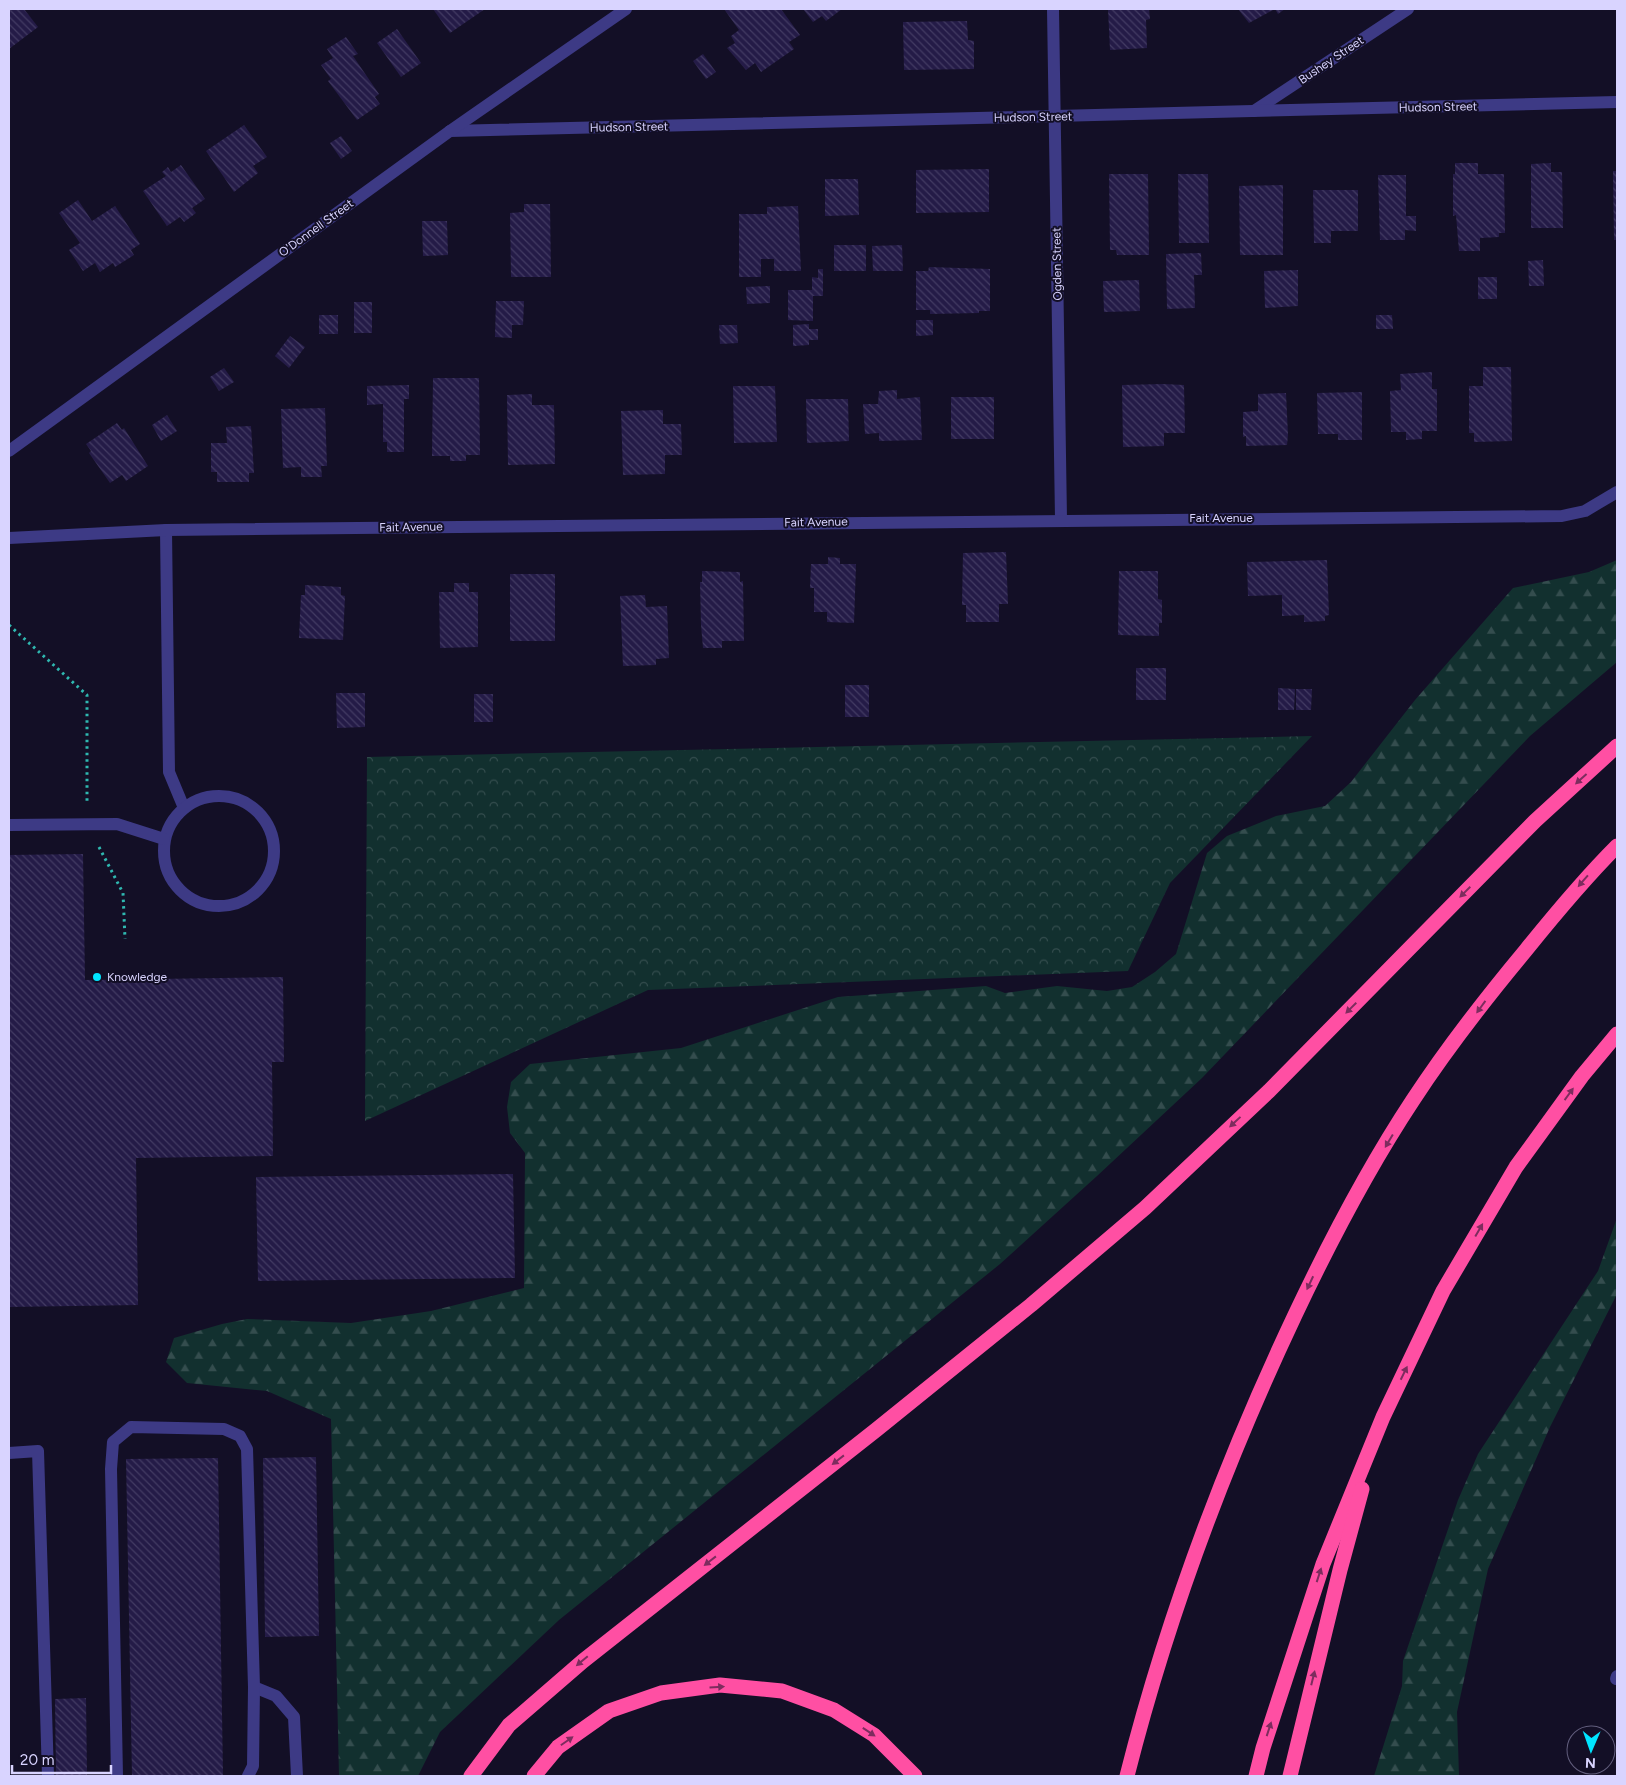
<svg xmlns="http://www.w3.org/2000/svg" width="1626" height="1785" font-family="Figtree,sans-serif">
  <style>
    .forest { fill: url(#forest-firs) }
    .park { fill: url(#park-crowns) }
    .building { fill: url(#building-back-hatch) }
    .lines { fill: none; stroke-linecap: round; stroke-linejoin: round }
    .path { stroke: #2fb8b0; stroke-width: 3; stroke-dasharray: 2.5 4; stroke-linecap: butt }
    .lane { stroke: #3d3a85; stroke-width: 12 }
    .street { stroke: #3d3a85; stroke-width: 12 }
    .highway { stroke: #ff4fa3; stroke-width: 15 }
    .oneway { fill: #7d2c5e }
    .poi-dot { fill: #00e5ff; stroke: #130f26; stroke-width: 2 }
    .labels { text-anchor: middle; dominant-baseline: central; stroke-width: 4; stroke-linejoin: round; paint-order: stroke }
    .street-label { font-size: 12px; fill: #d9d4ff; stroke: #130f26 }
    .poi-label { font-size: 12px; fill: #d9d4ff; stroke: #130f26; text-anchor: start }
  </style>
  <defs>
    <pattern id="forest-firs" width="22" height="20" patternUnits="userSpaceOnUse" patternTransform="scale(1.25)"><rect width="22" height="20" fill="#12302f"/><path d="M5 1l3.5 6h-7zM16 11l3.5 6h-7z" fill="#344d4e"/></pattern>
    <pattern id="park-crowns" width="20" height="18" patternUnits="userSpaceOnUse" patternTransform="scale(1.25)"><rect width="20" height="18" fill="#12302f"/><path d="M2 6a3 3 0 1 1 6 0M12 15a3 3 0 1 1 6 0" fill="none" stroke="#344d4e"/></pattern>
    <pattern id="building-back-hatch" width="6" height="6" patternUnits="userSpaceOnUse" patternTransform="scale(1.25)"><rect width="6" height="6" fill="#241b47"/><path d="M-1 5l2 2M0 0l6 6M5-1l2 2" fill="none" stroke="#433b63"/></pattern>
  </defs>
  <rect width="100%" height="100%" fill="#130f26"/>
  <g class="forest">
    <polygon points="1617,560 1617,662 1530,736 1202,1078 1097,1176 1000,1264 559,1620 440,1732 418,1776 339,1776 331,1419 267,1391 187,1383 166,1362 174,1338 222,1324 247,1319 351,1323 431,1311 524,1288 525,1153 510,1133 507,1107 511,1082 530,1064 681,1048 838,997 986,986 1005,993 1057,986 1107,991 1132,987 1155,972 1176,954 1207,853 1227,836 1276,816 1325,806 1351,782 1415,700 1513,588 1589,572"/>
    <polygon points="1617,1218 1617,1294 1550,1427 1488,1569 1457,1712 1459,1776 1374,1776 1402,1686 1403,1661 1458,1500 1478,1454 1598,1271"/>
  </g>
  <polygon class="park" points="1312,736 1170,883 1128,971 648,990 365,1121 367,757"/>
  <g class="building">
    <polygon points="9,9 24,9 38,27 9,49"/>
    <polygon points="433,9 485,9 450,33"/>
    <polygon points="724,9 781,9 800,35 789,42 794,49 761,72 755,63 746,70 727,48 735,43 731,36 739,30"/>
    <polygon points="803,9 842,9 826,21 822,16 813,22"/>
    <polygon points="1108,9 1149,9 1150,19 1146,20 1147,48 1110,50"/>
    <polygon points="1238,9 1285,9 1278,14 1275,9 1249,23"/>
    <polygon points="967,21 968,40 974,41 974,69 904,70 903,22"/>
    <polygon points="397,29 421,63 401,77 377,43"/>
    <polygon points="346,37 358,54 353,56 379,94 375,97 380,104 357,120 328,81 331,79 321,65 333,58 327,49"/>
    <polygon points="703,54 716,72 706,79 693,61"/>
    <polygon points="244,125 267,157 253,166 258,173 234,192 206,151"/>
    <polygon points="341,136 352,151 341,159 330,143"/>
    <polygon points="1455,163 1478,163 1478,174 1504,174 1505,233 1499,233 1499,237 1480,238 1480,251 1459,251 1456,215 1453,216 1453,174 1455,174"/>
    <polygon points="1551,163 1551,172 1562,172 1563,228 1531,228 1531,164"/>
    <polygon points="181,165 205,199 192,208 196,213 184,222 180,217 167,226 143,191 166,176 162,172 168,167 171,172"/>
    <polygon points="989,169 989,212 916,213 916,170"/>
    <polygon points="1613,171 1617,171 1617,240 1614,240"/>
    <polygon points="1109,174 1148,174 1149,255 1117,255 1116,250 1110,250"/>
    <polygon points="1178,174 1208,174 1209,243 1179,243"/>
    <polygon points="1378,175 1406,175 1406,216 1416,216 1416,231 1405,230 1405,240 1380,240"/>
    <polygon points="825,179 858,179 859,215 825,216"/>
    <polygon points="1283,185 1283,255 1240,255 1239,186"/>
    <polygon points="1313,190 1358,190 1358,231 1331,231 1331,243 1314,243"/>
    <polygon points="78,200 92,221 115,206 140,244 131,250 134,255 115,267 113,263 100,272 95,263 83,271 69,250 80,243 59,213"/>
    <polygon points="524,204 550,204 551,277 511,277 510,213 524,212"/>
    <polygon points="798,206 801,271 774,271 774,259 761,259 761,277 739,277 739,214 767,214 767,207"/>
    <polygon points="422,221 447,221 448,255 423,256"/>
    <rect x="834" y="245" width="32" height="26"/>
    <polygon points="902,245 903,271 873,271 872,246"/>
    <polygon points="1201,253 1202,275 1194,275 1195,308 1167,309 1166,254"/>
    <polygon points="1543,260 1544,286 1529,286 1528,261"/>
    <polygon points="929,267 990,269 990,311 979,311 979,313 930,314 930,310 916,310 916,271 928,271"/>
    <polygon points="818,269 823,269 823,296 813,296 813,321 788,320 788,290 812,290 812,277 818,278"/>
    <polygon points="1298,270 1298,306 1265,308 1264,271"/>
    <rect x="1478" y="277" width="19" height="22"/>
    <polygon points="1139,280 1140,311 1104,312 1103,281"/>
    <polygon points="770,286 770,303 747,304 746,287"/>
    <polygon points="496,301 524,301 523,325 512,325 512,338 495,337"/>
    <rect x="354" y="302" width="18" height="31"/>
    <rect x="319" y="315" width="19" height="19"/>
    <polygon points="1376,315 1392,315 1393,329 1376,329"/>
    <polygon points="916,320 933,320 933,335 916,336"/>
    <polygon points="809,324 809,329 818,329 818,340 809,340 809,345 793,346 793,325"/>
    <polygon points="719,325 737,325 738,343 720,344"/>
    <polygon points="290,336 305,347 289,368 275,356"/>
    <polygon points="1483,367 1511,367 1512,441 1474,442 1474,433 1469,433 1469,386 1483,386"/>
    <polygon points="224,368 234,382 219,391 210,377"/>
    <polygon points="1432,372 1432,389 1437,389 1437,431 1422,431 1422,439 1406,440 1406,432 1391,432 1390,391 1401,390 1400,374"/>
    <polygon points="433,378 479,378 480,455 466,455 466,461 450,461 450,456 432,456"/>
    <polygon points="1163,384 1184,385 1185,433 1164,433 1164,446 1123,447 1122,385"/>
    <polygon points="409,385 409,399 404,399 404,452 387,452 387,442 383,442 383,404 367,405 367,386"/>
    <polygon points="733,386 775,386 777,442 734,443"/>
    <polygon points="897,390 897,399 920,397 922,440 879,441 879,433 865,434 863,404 878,404 879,391"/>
    <polygon points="1362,392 1362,440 1338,440 1338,434 1318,434 1317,393"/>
    <polygon points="1286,393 1288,435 1287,445 1246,446 1246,436 1243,437 1243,412 1258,411 1258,394"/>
    <polygon points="532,394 532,405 554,405 555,464 508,465 507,395"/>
    <rect x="951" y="397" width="43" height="42"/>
    <polygon points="806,399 848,399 849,441 807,443"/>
    <polygon points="325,408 327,466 321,466 322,477 301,477 301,467 283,468 281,409"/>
    <polygon points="663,410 663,424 681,424 682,455 665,455 665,474 623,475 621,411"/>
    <polygon points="167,415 177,431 161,441 152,425"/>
    <polygon points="117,423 122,430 124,428 148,466 126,481 122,475 110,483 89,453 91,451 86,444"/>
    <polygon points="251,426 254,473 249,473 249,482 217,482 217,472 211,472 211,443 227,443 226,427"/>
    <polygon points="1006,552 1008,604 999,604 999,622 966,622 966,605 962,605 963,553"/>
    <polygon points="828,557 840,558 840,564 856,564 854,623 827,622 827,612 814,612 814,588 810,588 811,564 828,564"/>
    <polygon points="1327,560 1329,615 1325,616 1325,621 1304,622 1304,615 1282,616 1282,595 1248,596 1247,562"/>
    <polygon points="702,571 740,572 740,582 743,581 744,641 722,641 722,648 703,648 701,625 700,582 702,582"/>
    <polygon points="1119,571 1158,571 1158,599 1162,600 1162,623 1159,623 1159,636 1118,635"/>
    <rect x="510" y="574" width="45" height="67"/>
    <polygon points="454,583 469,583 469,592 478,592 478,647 440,648 439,592 454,592"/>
    <polygon points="305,585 341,587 341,595 345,596 343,640 299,638 301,595 305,595"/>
    <polygon points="645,595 646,607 667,606 669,658 656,659 656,665 623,666 620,596"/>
    <rect x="1136" y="668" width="30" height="32"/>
    <rect x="845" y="685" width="24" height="32"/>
    <polygon points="1278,688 1295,689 1294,710 1278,710"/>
    <polygon points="1296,689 1312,689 1311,710 1296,710"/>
    <polygon points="336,693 365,693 365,727 337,728"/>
    <rect x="474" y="694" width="19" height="28"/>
    <polygon points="83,854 85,980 283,977 284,1062 272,1062 273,1156 136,1158 138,1305 9,1307 9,855"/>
    <polygon points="513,1174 515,1278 258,1281 256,1177"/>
    <polygon points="316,1457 319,1636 265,1637 263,1458"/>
    <polygon points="218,1458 223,1776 132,1776 126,1459"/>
    <polygon points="86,1698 87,1776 56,1776 55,1699"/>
  </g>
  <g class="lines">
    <g class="path">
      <polyline points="9,625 87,695 87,802"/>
      <polyline points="99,847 123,893 125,939"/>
    </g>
    <g class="lane">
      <polyline points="166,530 169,772 184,808"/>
      <circle cx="219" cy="851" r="55"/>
      <polyline points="9,825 117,824 164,839"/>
      <polyline points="9,1453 38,1451 48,1776"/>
      <polyline points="1616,1679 1617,1676"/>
      <polyline points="254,1687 276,1696 294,1717 297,1776"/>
      <polyline points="117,1776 111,1469 113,1442 131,1427 224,1429 240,1436 247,1449 254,1687 253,1766 248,1776"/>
    </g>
    <g class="street">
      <polyline points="1053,9 1061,519"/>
      <polyline points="1254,111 1408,9"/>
      <polyline points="450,131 1617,102"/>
      <polyline points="9,451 450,131 626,9"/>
      <polyline points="9,538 166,530 1562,516 1585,511 1617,492"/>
    </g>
    <g class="highway">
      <polyline points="471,1776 509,1725 583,1661 876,1430 1031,1305 1145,1208 1269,1091 1535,821 1617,746"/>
      <polyline points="534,1776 558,1747 609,1711 661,1693 720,1685 782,1691 834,1710 874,1735 915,1776"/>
      <path d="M 1127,1776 C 1167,1618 1225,1463 1295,1315 C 1330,1241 1368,1168 1413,1100 C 1447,1048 1486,998 1526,950 C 1555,914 1584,879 1617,846"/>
      <polyline points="1256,1776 1263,1748 1323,1564 1383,1417 1443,1291 1516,1167 1582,1076 1617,1034"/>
      <polyline points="1290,1776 1340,1570 1362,1489"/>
    </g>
  </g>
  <defs><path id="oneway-solid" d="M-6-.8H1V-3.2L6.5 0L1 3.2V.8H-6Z" transform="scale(1.25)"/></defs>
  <g class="oneway">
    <use href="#oneway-solid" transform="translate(1581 779) rotate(138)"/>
    <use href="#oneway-solid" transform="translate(1583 881) rotate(131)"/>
    <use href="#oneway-solid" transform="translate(1465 892) rotate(135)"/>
    <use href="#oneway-solid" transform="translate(1481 1007) rotate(126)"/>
    <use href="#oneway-solid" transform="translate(1351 1008) rotate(135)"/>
    <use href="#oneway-solid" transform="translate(1569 1094) rotate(-54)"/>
    <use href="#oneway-solid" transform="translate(1235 1122) rotate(137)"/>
    <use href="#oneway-solid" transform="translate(1389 1141) rotate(121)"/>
    <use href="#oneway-solid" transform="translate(1479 1230) rotate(-60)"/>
    <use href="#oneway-solid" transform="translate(1310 1283) rotate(115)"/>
    <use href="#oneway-solid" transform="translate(1404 1373) rotate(-64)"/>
    <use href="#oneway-solid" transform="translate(838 1460) rotate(142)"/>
    <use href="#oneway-solid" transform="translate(710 1561) rotate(142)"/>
    <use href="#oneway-solid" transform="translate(1319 1575) rotate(-72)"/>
    <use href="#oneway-solid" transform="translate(582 1661) rotate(140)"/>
    <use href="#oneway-solid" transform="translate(1313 1678) rotate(-76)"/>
    <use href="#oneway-solid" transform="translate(717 1687) rotate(-4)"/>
    <use href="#oneway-solid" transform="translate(1269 1729) rotate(-72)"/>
    <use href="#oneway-solid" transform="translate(869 1732) rotate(34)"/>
    <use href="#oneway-solid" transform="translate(567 1741) rotate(-35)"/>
  </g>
  <circle class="poi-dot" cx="97" cy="977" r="5"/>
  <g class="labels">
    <g class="street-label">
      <text transform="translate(1331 60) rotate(-34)">Bushey Street</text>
      <text transform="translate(1438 107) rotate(-1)">Hudson Street</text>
      <text transform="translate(1033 117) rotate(-1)">Hudson Street</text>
      <text transform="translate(629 127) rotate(-1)">Hudson Street</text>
      <text transform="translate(316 228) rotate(-36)">O'Donnell Street</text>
      <text transform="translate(1057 264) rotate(-91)">Ogden Street</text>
      <text x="1221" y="518">Fait Avenue</text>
      <text transform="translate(816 522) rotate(-1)">Fait Avenue</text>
      <text transform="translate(411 527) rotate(-1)">Fait Avenue</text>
    </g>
    <g class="poi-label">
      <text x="107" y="977">Knowledge</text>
    </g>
  </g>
  <rect width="1626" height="1785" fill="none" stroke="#d9d4ff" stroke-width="20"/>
  <g transform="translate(1591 1750) rotate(182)"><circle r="24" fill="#130f26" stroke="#625e7d"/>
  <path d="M0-4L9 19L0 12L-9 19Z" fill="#00e5ff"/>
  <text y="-8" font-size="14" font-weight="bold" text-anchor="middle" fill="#d9d4ff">N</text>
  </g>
  <path d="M12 1765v8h99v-8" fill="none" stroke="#d9d4ff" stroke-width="2.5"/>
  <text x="20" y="1765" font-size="15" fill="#d9d4ff" stroke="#130f26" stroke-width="4" paint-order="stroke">20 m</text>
</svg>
